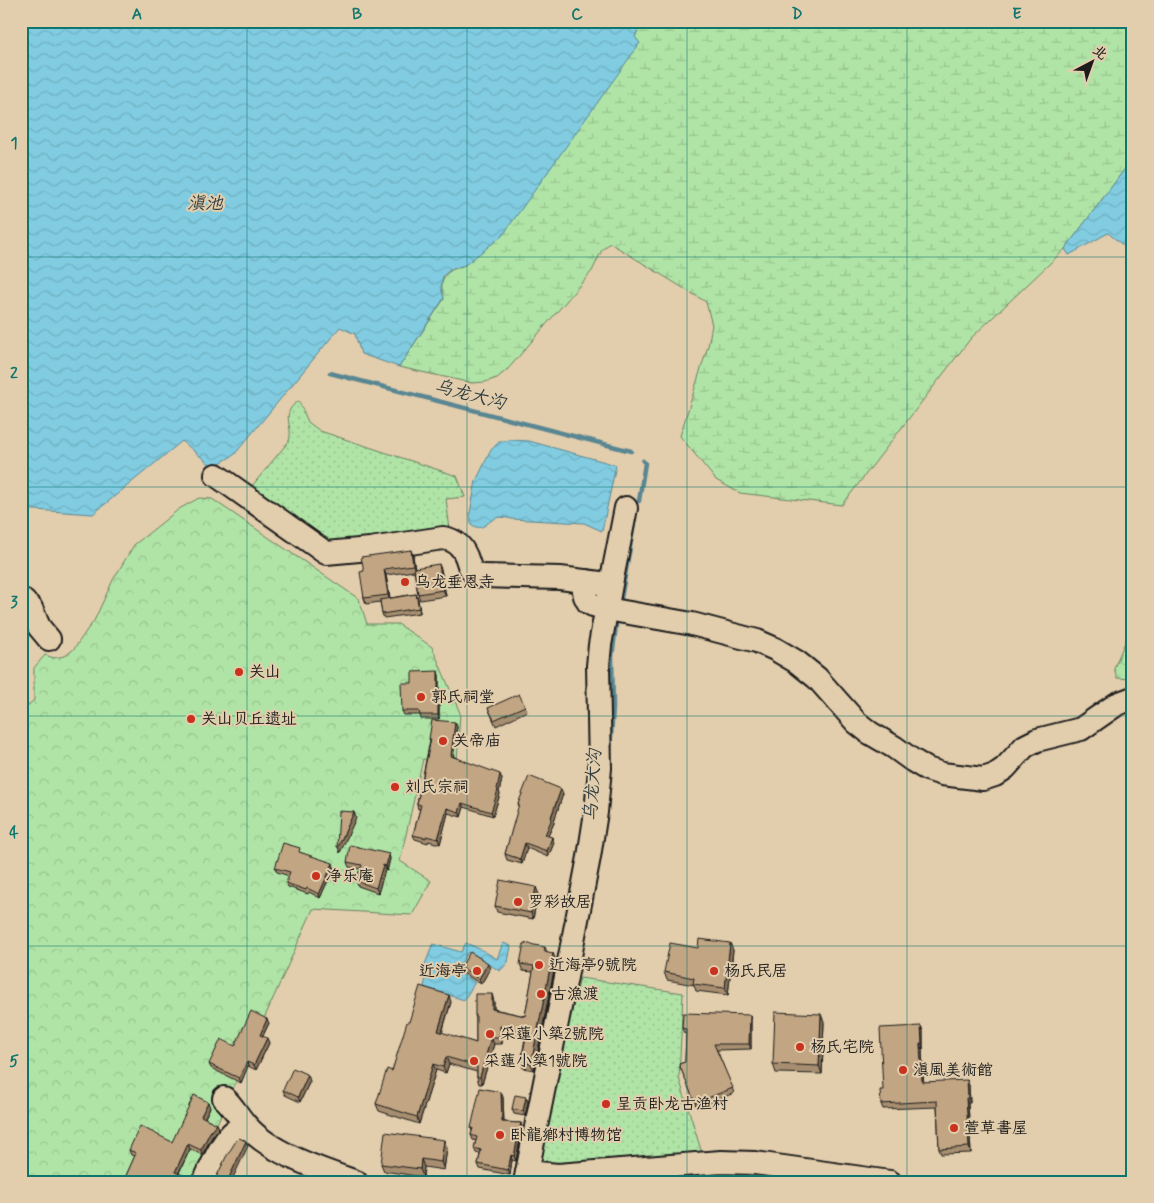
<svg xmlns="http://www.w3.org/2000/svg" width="1154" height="1203" font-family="Mynerve,'LXGW WenKai TC',sans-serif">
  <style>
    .grass { fill: url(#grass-dots); stroke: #668061 }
    .forest { fill: url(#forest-crowns); stroke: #668061 }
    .wetland { fill: url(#wetland-marsh); stroke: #668061 }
    .water { fill: url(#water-waves); stroke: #598692 }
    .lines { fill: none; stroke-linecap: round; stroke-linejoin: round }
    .stream { stroke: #598692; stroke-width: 4.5 }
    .minor-casing { stroke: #1c1c1c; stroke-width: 26 }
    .minor { stroke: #e2cdac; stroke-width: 22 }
    .wall { fill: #a78e70; stroke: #1c1c1c }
    .shaded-wall { fill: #88745b; stroke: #1c1c1c }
    .building { fill: #c2a582; stroke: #1c1c1c }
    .grid { fill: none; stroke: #0f766e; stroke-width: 1; stroke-opacity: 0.55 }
    .poi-dot { fill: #c8321e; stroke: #e2cdac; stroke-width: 2 }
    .labels { text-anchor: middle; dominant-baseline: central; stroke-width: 4; stroke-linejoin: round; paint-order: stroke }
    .poi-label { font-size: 16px; fill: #1c1c1c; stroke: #e2cdac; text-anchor: start }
    .water-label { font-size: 18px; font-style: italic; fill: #303f43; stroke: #e2cdac }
    .neatline { fill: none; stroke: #0f766e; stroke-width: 2 }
    .grid-label { font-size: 16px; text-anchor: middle; font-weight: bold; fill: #0f766e }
  </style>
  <defs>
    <pattern id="grass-dots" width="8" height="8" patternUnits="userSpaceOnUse" patternTransform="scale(1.25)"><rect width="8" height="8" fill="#b0e4a6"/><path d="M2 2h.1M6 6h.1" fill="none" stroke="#97c38e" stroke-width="1.8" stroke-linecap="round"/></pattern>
    <pattern id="forest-crowns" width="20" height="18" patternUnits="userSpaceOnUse" patternTransform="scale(1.25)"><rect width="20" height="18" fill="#b0e4a6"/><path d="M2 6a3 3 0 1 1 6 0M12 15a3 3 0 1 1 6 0" fill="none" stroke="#97c38e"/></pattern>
    <pattern id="wetland-marsh" width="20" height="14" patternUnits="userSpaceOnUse" patternTransform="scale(1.25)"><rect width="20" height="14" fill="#b0e4a6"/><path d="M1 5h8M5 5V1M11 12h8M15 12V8" fill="none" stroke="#97c38e"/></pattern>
    <pattern id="water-waves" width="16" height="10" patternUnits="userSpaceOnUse" patternTransform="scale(1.25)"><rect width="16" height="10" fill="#81cce1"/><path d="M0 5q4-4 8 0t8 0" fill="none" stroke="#6fafc0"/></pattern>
  </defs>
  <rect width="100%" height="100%" fill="#e2cdac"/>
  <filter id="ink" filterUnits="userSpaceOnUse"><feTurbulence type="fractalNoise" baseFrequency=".02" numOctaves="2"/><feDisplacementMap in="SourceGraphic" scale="10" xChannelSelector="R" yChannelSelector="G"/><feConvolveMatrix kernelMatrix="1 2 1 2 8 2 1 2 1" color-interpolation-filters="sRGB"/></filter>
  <g filter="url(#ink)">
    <g class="grass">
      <path d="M 299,401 L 308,422 L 320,431 L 457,476 L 465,497 L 446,499 L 450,530 L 334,550 L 247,492 L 289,441 C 294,425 279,413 299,401 Z"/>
      <polygon points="580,978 683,993 679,1078 704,1160 534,1168"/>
      <polygon points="712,1170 778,1176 779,1182 551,1182"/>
    </g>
    <polygon class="forest" points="199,498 212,499 359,599 367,624 398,624 432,647 460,713 457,761 423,759 400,861 431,881 412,915 313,909 191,1182 21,1182 21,712 34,700 34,668 45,655 54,658 65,656 74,649 87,630 94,621 113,580 134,545 179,509"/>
    <g class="wetland">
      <path d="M 642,21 L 654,21 L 660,25 L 664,21 L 1133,21 L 1133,158 L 1065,249 L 971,338 L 842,505 L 740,493 L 716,480 L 680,436 L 708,346 L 712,325 L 706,302 L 610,243 L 602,250 L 592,271 L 508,369 L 497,378 L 485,382 L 472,383 L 399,367 L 444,299 C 438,277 445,271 465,265 L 639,43 L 635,37 Z"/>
      <polygon points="1133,623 1133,679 1117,678 1114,668"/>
    </g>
    <g class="water">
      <polygon points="21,21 642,21 635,37 640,43 502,236 465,265 451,269 443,276 441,287 444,298 399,367 361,354 355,334 340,327 234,455 213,467 182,441 93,514 21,509"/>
      <polygon points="1133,158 1133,259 1124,246 1108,233 1069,255 1065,249"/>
      <path d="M 510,440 L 529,441 L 616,465 L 602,531 L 584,523 L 512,519 C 507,518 501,516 496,518 C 486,522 482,533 471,524 L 470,513 L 476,481 L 491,450 L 499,442 Z"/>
      <polygon points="466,943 482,950 497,959 503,943 511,946 508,962 500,971 468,952 456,971 475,982 464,1000 424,987 427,974 422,972 433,944 461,952"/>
    </g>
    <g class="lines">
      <g class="stream">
        <polyline points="330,373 631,451"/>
        <polyline points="639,501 645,463 643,461"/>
        <polyline points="620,604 635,518"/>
        <polyline points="610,750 613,708 612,657 617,618"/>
      </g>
      <g class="minor-casing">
        <g id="minor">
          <path d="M 216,475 L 326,553 L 370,549 L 443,538 C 457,540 464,548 468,562 C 469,566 471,570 474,573 C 475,574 480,576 482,576 L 560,578 L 600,583"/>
          <polyline points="586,581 584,591 585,596 588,602 593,605 607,609 692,624 757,641 775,649 797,662 817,678 856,722 870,733 894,747 912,760 927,769 942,774 983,779 995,775 1005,768 1025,746 1037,740 1081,729 1117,704 1133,698"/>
          <polyline points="21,599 31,608 39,627 49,639"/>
          <path d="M 224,1098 C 233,1106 238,1116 246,1125 C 269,1153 322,1170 356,1182"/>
          <polyline points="527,1172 558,1175 721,1162 755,1163 890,1182"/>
          <path d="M 204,1182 C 212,1166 219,1146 232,1133 C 236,1129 241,1128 246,1126"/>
          <polyline points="525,1182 566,977 589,857 596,812 600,768 598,666 600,645 611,584 626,508"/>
        </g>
      </g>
      <use href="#minor" class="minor"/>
    </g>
    <g class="wall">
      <polygon points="411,550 413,556 415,568 441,569 446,596 420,600 418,594 414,571 386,575 390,598 416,594 418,599 420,613 384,618 382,614 380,602 366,604 364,598 364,571"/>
      <polygon points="439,675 439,719 421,719 420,715 404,715 402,711 412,683"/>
      <polygon points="525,706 527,711 496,726 488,708"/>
      <polygon points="455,722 457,727 453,756 502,779 499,792 500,794 493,816 464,807 461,817 448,813 440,844 428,841 428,843 415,839 413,835 420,809 418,809 417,804 430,741 429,739"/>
      <polygon points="561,789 563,794 554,821 554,823 548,836 554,843 548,857 527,848 522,864 507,860 505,854 519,806 518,804"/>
      <polygon points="302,853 334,867 320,898 309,892 308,894 288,887 286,883 289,876 277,872 275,868"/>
      <polygon points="389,854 390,859 387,871 385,870 378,893 358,886 356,881 360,869 349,867 347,862"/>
      <polygon points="538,892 533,919 497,912 495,906"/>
      <polygon points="545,947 547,952 556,960 534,1070 523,1068 521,1062 525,1038 502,1032 502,1044 494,1044 482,1084 479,1084 477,1077 477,1072 449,1064 446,1073 436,1070 419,1124 379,1111 376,1104 392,1071 409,1022 451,1002 442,1033 476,1043 476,1019 475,1015 494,1001 494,1009 525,1016 533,972 523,971 520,964"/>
      <polygon points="733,950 728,995 696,991 694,985 667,980 664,972"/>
      <polygon points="461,967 490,969 481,984 463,973"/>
      <polygon points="750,1015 751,1020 751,1049 717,1050 734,1093 697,1108 679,1064 685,1062 686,1034 684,1033 682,1028"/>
      <polygon points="824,1022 822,1074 776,1073 773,1064"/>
      <polygon points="269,1023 263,1036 269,1043 256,1070 248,1066 241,1083 211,1068 209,1064"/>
      <polygon points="921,1026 923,1031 923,1049 922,1049 923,1082 969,1085 970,1103 968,1103 971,1153 941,1154 939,1149 937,1107 883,1109 881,1104 883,1090"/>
      <polygon points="310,1081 300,1102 285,1095 283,1090"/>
      <polygon points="503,1097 504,1122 521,1123 522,1128 516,1161 512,1160 510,1175 480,1169 478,1164 480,1154 476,1153 474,1148 476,1141 473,1140 471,1135 472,1131 471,1128"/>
      <polygon points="526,1097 528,1102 525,1116 514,1114 512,1109"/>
      <polygon points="210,1107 205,1118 217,1124 219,1128 212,1137 202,1155 190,1149 179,1173 190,1182 126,1182 125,1178 135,1156 131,1155 129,1150 172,1142"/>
      <polygon points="447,1148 444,1170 424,1167 423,1177 384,1171 381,1164"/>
    </g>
    <g class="shaded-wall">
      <polygon points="411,550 413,556 415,570 413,565"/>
      <polygon points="439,564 441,569 446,596 443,590"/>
      <polygon points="384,569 386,575 390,600 388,595"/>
      <polygon points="416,594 418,599 420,613 419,608"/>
      <polygon points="438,671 439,675 439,719 438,715"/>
      <polygon points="455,722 457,727 453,760 451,756"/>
      <polygon points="500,774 502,779 499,792 500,794 493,816 491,812"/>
      <polygon points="561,789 563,794 554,821 554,823 546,840 545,835"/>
      <polygon points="462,803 464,807 461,817 459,812"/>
      <polygon points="447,808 448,813 440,844 438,839"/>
      <polygon points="354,812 356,818 340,853 338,847"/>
      <polygon points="552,837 554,843 548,857 547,851"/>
      <polygon points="525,843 527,848 522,864 520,859"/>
      <polygon points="389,854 390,859 387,871 386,866"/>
      <polygon points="333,863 334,867 320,898 319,894"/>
      <polygon points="383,865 385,870 378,893 376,888"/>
      <polygon points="536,887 538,892 533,919 531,913"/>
      <polygon points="730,943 733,950 728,995 725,988"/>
      <polygon points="553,953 556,960 534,1070 531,1064"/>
      <polygon points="488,963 490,969 481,984 479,979"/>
      <polygon points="492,994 494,1001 494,1016 492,1009"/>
      <polygon points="449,995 451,1002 440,1038 438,1031"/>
      <polygon points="821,1014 824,1022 822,1074 819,1066"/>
      <polygon points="750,1015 751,1020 751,1049 749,1044"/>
      <polygon points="267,1019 269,1023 261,1039 260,1035"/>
      <polygon points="500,1026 502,1032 502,1044 500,1037"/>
      <polygon points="921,1026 923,1031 923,1049 922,1044"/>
      <polygon points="491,1037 494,1044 482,1084 480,1077"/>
      <polygon points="267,1038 269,1043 256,1070 254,1065"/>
      <polygon points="920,1044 922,1049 924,1088 922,1082"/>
      <polygon points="446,1057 449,1064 446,1073 443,1067"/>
      <polygon points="247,1062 248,1066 241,1083 239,1078"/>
      <polygon points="433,1064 436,1070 419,1124 417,1117"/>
      <polygon points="308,1075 310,1081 300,1102 298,1097"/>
      <polygon points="967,1080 969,1085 970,1103 968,1098"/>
      <polygon points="501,1092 503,1097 504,1127 502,1122"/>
      <polygon points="526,1097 528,1102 525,1116 523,1111"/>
      <polygon points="966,1098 968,1103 971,1153 969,1147"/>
      <polygon points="208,1102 210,1107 203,1121 201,1116"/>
      <polygon points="521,1123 522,1128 516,1161 514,1156"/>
      <polygon points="217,1124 219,1128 212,1137 202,1155 201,1150 210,1132"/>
      <polygon points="444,1140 447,1148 444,1170 441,1162"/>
      <polygon points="246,1141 248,1146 231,1182 227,1182"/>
      <polygon points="188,1144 190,1149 177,1176 175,1172"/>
      <polygon points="511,1155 512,1160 510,1175 508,1170"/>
      <polygon points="421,1159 424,1167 423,1177 420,1169"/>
    </g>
    <g class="building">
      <polygon points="411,550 413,565 384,569 388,595 364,598 360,572 364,571 361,557"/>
      <polygon points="439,564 443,590 418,594 414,568"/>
      <polygon points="416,594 419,608 382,614 380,600"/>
      <polygon points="438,671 438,715 420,715 419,711 402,711 401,683 412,683 412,672"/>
      <polygon points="519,694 525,706 494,720 488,708"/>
      <polygon points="432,720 455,722 451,756 500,774 497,789 498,790 491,812 462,803 459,812 447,808 438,839 426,836 426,838 413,835 421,805 417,804 431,739 429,739"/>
      <polygon points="529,776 561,789 551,817 552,818 545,835 552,837 547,851 525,843 520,859 505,854 519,804 518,804"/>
      <polygon points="339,811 354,812 338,847 337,847"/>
      <polygon points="283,843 300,848 299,852 333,863 319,894 307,888 306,890 286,883 290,872 275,868"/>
      <polygon points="350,845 389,854 386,866 383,865 376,888 356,881 362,865 347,862"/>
      <polygon points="500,880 536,887 531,913 495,906"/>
      <polygon points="699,939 730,943 725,988 693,984 694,978 664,972 670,943 698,948"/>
      <polygon points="524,943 545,947 544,951 553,953 531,1064 521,1062 527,1032 500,1026 500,1037 491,1037 480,1077 477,1077 477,1066 446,1057 443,1067 433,1064 417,1117 376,1104 387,1069 392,1071 407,1022 409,1022 420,986 449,995 438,1031 476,1043 476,1015 475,1015 475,994 492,994 492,1009 525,1016 534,966 520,964"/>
      <polygon points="470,952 488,963 479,979 461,967"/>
      <polygon points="251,1011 267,1019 260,1035 267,1038 254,1065 247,1062 239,1078 209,1064 221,1039 235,1046"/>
      <polygon points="775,1012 821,1014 819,1066 773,1064"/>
      <polygon points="683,1013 750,1015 749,1044 714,1044 733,1088 695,1103 679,1064 685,1062 686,1029 682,1028"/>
      <polygon points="921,1026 922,1044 920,1044 922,1082 967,1080 968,1098 966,1098 969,1147 939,1149 937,1101 881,1104 880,1090 883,1090 880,1028"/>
      <polygon points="293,1068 308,1075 298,1097 283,1090"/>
      <polygon points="480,1088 501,1092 502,1122 521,1123 514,1156 511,1155 508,1170 478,1164 481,1150 474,1148 477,1137 471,1135 473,1128 471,1128"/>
      <polygon points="194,1095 208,1102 201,1116 217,1124 210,1132 201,1150 188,1144 175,1172 189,1178 190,1182 132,1182 125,1178 136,1153 129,1150 140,1126 172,1142"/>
      <polygon points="515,1095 526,1097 523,1111 512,1109"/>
      <polygon points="385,1132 444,1140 441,1162 421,1159 420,1169 381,1164"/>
      <polygon points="239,1138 246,1141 227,1182 214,1182 226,1157 236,1141"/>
    </g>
  </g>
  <path class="grid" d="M 247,21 L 247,1182M 467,21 L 467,1182M 687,21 L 687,1182M 907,21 L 907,1182M 21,257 L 1133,257M 21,487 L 1133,487M 21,716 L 1133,716M 21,946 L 1133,946"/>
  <g class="poi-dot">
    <circle cx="405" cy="582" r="5"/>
    <circle cx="239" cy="672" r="5"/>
    <circle cx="421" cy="697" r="5"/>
    <circle cx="191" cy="719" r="5"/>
    <circle cx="443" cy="741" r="5"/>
    <circle cx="395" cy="787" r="5"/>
    <circle cx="316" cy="876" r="5"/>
    <circle cx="518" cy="902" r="5"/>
    <circle cx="539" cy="965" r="5"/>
    <circle cx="477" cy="971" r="5"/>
    <circle cx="714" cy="971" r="5"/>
    <circle cx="541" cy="994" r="5"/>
    <circle cx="490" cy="1034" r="5"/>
    <circle cx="800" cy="1047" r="5"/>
    <circle cx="474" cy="1061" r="5"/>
    <circle cx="903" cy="1070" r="5"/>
    <circle cx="606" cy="1104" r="5"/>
    <circle cx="954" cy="1128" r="5"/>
    <circle cx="500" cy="1135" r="5"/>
  </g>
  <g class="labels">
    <g class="poi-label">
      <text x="415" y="582">乌龙垂恩寺</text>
      <text x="249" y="672">关山</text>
      <text x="431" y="697">郭氏祠堂</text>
      <text x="201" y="719">关山贝丘遗址</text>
      <text x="453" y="741">关帝庙</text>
      <text x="405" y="787">刘氏宗祠</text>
      <text x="326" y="876">净乐庵</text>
      <text x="528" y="902">罗彩故居</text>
      <text x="549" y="965">近海亭9號院</text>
      <text x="467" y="971" text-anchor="end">近海亭</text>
      <text x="724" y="971">杨氏民居</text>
      <text x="551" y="994">古漁渡</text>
      <text x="500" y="1034">采蓮小築2號院</text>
      <text x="810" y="1047">杨氏宅院</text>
      <text x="484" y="1061">采蓮小築1號院</text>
      <text x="913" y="1070">滇風美術館</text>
      <text x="616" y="1104">呈贡卧龙古渔村</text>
      <text x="964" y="1128">萱草書屋</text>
      <text x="510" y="1135">卧龍鄉村博物馆</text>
    </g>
    <g class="water-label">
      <text x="205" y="204">滇池</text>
      <text transform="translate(470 395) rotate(15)">乌龙大沟</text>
      <text transform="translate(593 785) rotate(-86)">乌龙大沟</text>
    </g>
  </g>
  <rect width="1154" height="1203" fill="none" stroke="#e2cdac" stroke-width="55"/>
  <g transform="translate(1092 62) rotate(41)" stroke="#e2cdac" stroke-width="4" paint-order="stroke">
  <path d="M0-4L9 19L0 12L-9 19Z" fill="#1c1c1c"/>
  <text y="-8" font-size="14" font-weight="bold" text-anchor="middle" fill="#1c1c1c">北</text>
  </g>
  <rect x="28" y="28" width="1098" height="1148" class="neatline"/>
  <g class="grid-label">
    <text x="137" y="19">A</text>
    <text x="357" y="19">B</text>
    <text x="577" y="19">C</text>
    <text x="797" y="19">D</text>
    <text x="1017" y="19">E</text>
    <text x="14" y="148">1</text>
    <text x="14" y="378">2</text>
    <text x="14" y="607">3</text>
    <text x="14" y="837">4</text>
    <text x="14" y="1066">5</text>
  </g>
</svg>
